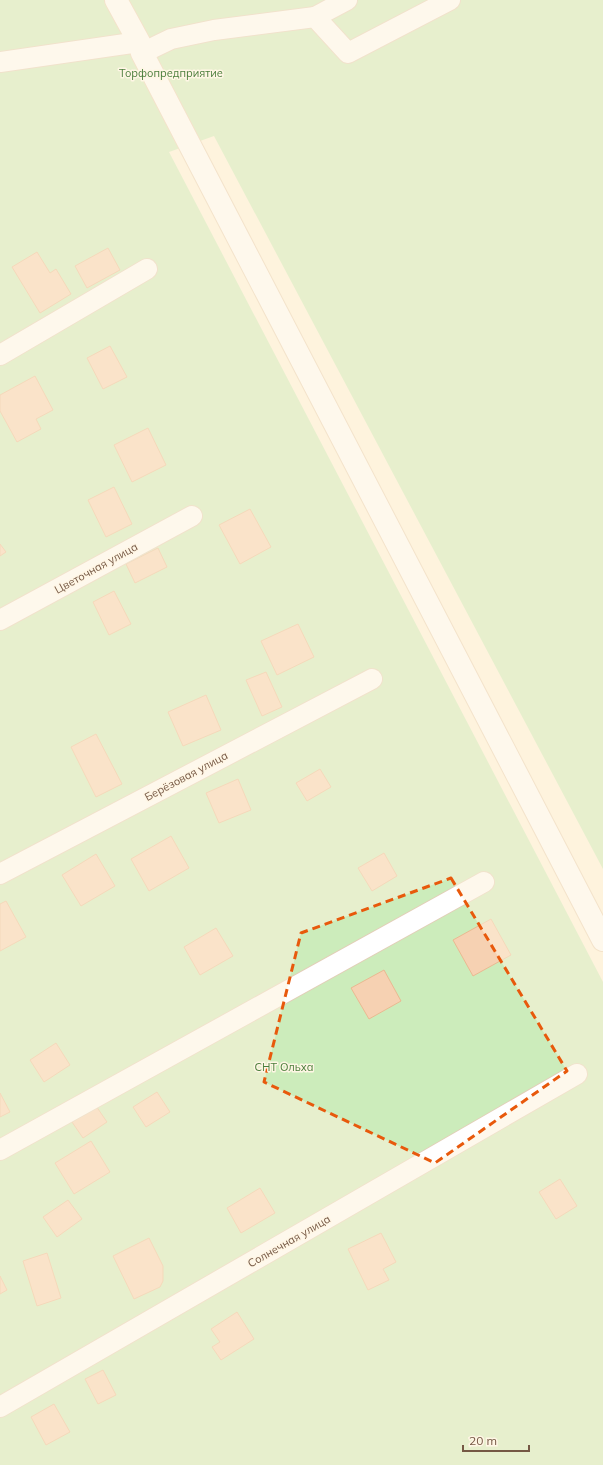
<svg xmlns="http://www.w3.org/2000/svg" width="603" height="1465" font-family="Mulish,sans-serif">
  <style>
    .green { fill: #ccecbb }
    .building { fill: #f6d1b2; stroke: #eab991 }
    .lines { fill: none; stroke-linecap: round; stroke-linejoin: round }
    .minor-casing { stroke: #e2cfb8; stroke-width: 22 }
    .secondary-casing { stroke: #e8d1b6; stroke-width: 24 }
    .minor { stroke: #fff; stroke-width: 20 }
    .secondary { stroke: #fff; stroke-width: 22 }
    .marked { fill: none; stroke: #e8590c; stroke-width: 3; stroke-dasharray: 8 5; stroke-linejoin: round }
    .labels { text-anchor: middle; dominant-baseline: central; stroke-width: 3; stroke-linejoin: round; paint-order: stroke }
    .park-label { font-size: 11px; fill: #4a7d3a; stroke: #fff6e5 }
    .street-label { font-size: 11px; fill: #755844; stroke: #fff6e5 }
  </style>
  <rect width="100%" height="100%" fill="#fef3dd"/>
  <polygon class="green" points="0,0 603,0 603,869 214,136 169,152 603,982 603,1465 0,1465"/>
  <g class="building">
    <polygon points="108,248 120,270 87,288 75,266"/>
    <polygon points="37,252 50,273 56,269 71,294 40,313 12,267"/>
    <polygon points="110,346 127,377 103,389 87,358"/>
    <polygon points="35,376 53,410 36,419 41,429 17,442 0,411 0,395"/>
    <polygon points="148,428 166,465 132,482 114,445"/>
    <polygon points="114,487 132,524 106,537 88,500"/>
    <polygon points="250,509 271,547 240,564 219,525"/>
    <polygon points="0,544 6,552 0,556"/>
    <polygon points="158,548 167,567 135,583 126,564"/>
    <polygon points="114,591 131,624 109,635 93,602"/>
    <polygon points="298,624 314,657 277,675 261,641"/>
    <polygon points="266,672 282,707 262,716 246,680"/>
    <polygon points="206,695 221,730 183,746 168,712"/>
    <polygon points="96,734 122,784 96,797 71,747"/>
    <polygon points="320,769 331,787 307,801 296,783"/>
    <polygon points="238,779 251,810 219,823 206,793"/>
    <polygon points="171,836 189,868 149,891 131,859"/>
    <polygon points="384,853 397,876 372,891 358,868"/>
    <polygon points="96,854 115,886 81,906 62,875"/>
    <polygon points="6,901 26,937 0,951 0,904"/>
    <polygon points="491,919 511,955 473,976 453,940"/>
    <polygon points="216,928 233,956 200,975 184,947"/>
    <polygon points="384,970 401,1001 369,1019 351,988"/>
    <polygon points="56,1043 70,1065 44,1082 30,1060"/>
    <polygon points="157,1092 170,1112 146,1127 133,1107"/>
    <polygon points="0,1093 10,1112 0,1117"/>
    <polygon points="96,1106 107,1122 83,1138 72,1122"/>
    <polygon points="91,1141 110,1172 74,1194 55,1163"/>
    <polygon points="560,1179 577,1206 556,1219 539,1192"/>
    <polygon points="260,1188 275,1213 241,1233 227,1208"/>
    <polygon points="68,1200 82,1219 57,1237 43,1217"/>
    <polygon points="381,1233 396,1262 383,1269 389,1280 368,1290 348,1249"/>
    <polygon points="149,1238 163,1266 163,1281 160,1287 134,1299 113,1256"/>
    <polygon points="47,1253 61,1298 37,1306 23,1261"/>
    <polygon points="0,1276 7,1290 0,1294"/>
    <polygon points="237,1312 254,1339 221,1360 212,1347 220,1342 211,1329"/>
    <polygon points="103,1370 116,1395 98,1404 85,1379"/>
    <polygon points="54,1404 70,1432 46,1445 31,1417"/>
  </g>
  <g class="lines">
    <g class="minor-casing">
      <g id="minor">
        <polyline points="315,17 347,0"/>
        <polyline points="142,53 171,39 214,30 315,17 348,53 450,0"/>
        <polyline points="0,62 139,42"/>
        <polyline points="0,355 147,269"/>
        <polyline points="0,620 192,516"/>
        <polyline points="0,874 372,679"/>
        <polyline points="0,1150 484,882"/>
        <polyline points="0,1407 577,1074"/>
      </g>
    </g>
    <g class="secondary-casing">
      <polyline id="secondary" points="116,0 139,42 142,53 603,940"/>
    </g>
    <use href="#minor" class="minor"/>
    <use href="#secondary" class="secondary"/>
  </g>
  <path d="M0 0H603V1465H0ZM 451,878 L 567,1071 L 435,1163 L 264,1082 L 301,933 Z" fill="#fef3dd" fill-opacity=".55" fill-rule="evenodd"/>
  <path class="marked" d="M 451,878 L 567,1071 L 435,1163 L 264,1082 L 301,933 Z"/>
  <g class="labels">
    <g class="park-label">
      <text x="171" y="73">Торфопредприятие</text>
      <text x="284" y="1067">СНТ Ольха</text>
    </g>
    <g class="street-label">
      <text transform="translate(96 568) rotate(-29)">Цветочная улица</text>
      <text transform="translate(186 776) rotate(-28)">Берёзовая улица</text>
      <text transform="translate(289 1241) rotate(-30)">Солнечная улица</text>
    </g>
  </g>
  <path d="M463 1445v6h66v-6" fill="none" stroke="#755844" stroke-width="2"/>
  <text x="469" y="1445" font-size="12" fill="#755844" stroke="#fff6e5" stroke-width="3" paint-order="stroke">20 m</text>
</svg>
